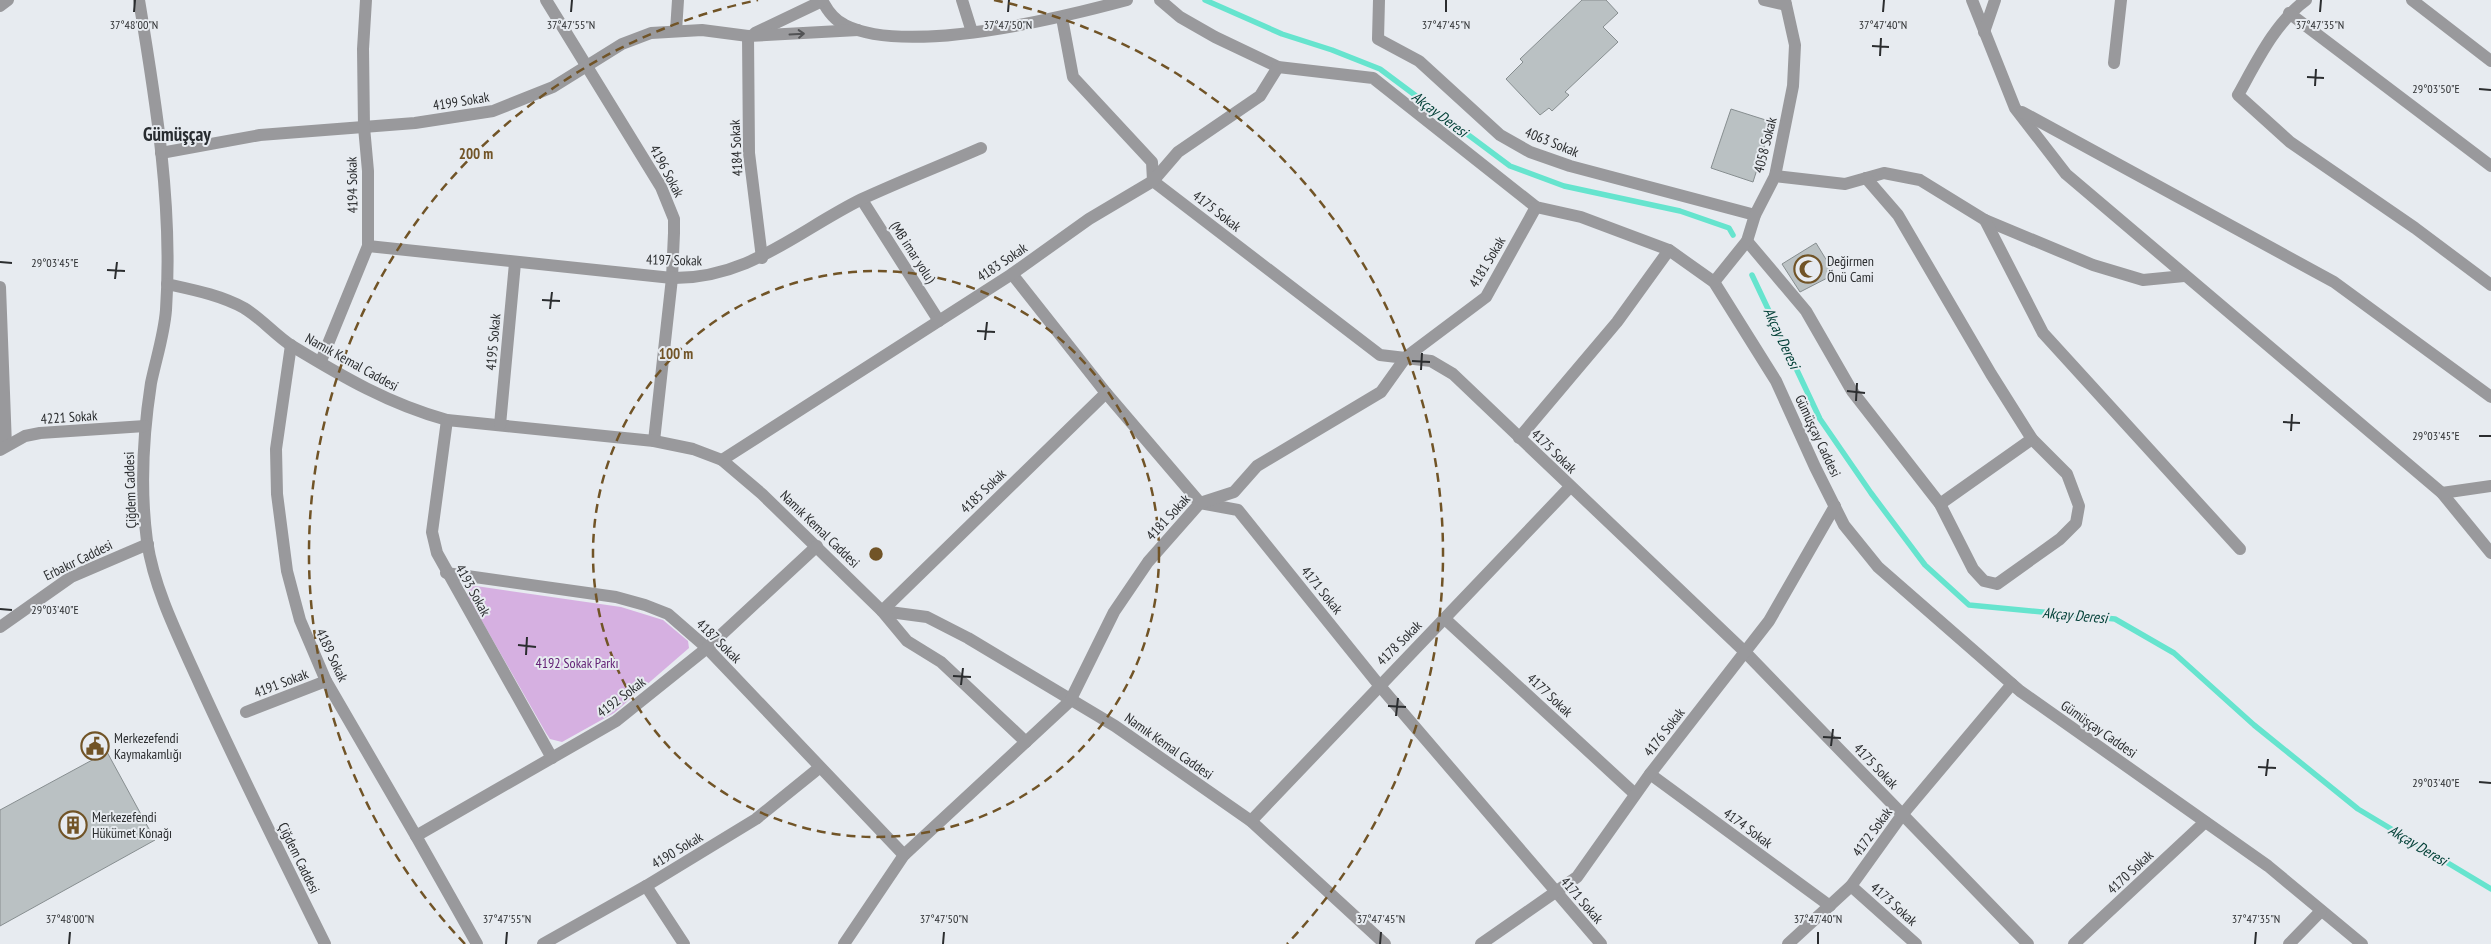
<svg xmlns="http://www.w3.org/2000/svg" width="2491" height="944" font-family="'PT Sans Narrow',sans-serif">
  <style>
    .green { fill: #d6b0e1 }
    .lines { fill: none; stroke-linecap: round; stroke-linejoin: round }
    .stream { stroke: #66e4ce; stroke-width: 5.5 }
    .building { fill: #bac1c3; stroke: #878e90 }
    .minor { stroke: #99999c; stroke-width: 12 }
    .oneway { stroke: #525355 }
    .ticks { fill: none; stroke: #2b2d2f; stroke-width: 2 }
    .ring { fill: none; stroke: #715427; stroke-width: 2.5; stroke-dasharray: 9 6 }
    .labels { text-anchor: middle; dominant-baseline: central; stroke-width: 4; stroke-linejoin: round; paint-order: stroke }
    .street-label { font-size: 14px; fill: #2b2d2f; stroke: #e7ebf0 }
    .poi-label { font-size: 14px; fill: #2b2d2f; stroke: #e7ebf0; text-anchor: start }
    .park-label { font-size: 14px; fill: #632075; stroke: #e7ebf0 }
    .water-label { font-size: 15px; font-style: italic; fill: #013f36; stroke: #e7ebf0 }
    .district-label { font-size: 19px; font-weight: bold; fill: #282c30; stroke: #e7ebf0 }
    .ticks-label { font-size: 12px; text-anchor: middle; fill: #2b2d2f; stroke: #e7ebf0; stroke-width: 4; stroke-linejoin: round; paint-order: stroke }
    .centre { fill: #715427; stroke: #e7ebf0; stroke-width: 2.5 }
    .ring-label { font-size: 15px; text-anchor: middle; font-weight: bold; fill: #715427; stroke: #e7ebf0; stroke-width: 4; stroke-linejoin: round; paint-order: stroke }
  </style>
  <rect width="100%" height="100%" fill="#e7ebf0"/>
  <polygon class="green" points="469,585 621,607 663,620 688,641 689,648 614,713 562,742 550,739 546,733 467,595"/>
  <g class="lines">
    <g class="stream">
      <polyline points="1205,0 1282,34 1332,50 1380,69 1510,166 1564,186 1680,211 1729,228 1733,235"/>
      <polyline points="1752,275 1820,419 1871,493 1925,565 1969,605 2115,619 2174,653 2254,725 2358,809 2491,889"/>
    </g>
  </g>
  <g class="building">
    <polygon points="1582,0 1606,0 1618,13 1603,27 1618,42 1565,92 1569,95 1552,111 1549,108 1540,115 1506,79 1523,62 1520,59"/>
    <polygon points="1731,109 1772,122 1753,182 1711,168"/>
    <polygon points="1816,243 1835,274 1800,292 1782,264"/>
    <polygon points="107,752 155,840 0,926 0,810"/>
  </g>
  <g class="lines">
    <g class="minor">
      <path d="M 139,0 C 156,102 173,207 166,310 C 164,335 156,359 151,383 C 143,435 140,489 147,541 C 154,588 177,634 196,676 C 237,767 281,855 325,944"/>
      <polyline points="546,0 661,187 674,219 674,233 672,278 654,441"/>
      <path d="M 822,0 C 827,10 834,20 845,25 C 907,56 1060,18 1127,0"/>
      <polyline points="962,0 972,32"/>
      <polyline points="1160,0 1180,17 1215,37 1278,67 1373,78 1536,207 1581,217 1669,250 1714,282 1776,381 1815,467 1844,525 1878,567 2020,691 2268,866 2362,944"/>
      <polyline points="1379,0 1378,39 1419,61 1500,135 1530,152 1570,166 1755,215"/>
      <polyline points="1764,0 1786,5"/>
      <polyline points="1972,0 2015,108 2066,174 2442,493 2491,553"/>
      <path d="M 2306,0 C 2275,23 2257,61 2238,95 L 2290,142 L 2415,228 L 2491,285"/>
      <polyline points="2412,0 2491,61"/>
      <polyline points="0,6 8,0"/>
      <polyline points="2289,13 2491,166"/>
      <polyline points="1062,18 1073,77 1152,162 1153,181 1380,355 1431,361 1453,374 1745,652 2028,944"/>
      <polyline points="676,31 678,0"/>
      <polyline points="1984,32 1995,0"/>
      <polyline points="755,33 822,1"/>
      <polyline points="748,36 749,153 762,258"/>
      <polyline points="2114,63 2121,0"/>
      <polyline points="2022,112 2334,282 2491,397"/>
      <polyline points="161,153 260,135 415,123 493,111 553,87 622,44 651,33 702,30 748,36 858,30"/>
      <polyline points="1775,176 1845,184 1884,173 1920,180 1985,220 2093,265 2143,280 2184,276"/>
      <polyline points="862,200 939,321"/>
      <polyline points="1985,220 2043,333 2240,549"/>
      <polyline points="1747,241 1806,311 1852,391 1940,504 1973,569 1984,581 1997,584 2060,539 2076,523 2079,506 2067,474 2032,439 1991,374 1898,215 1866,178"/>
      <path d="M 368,246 L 672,278 C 749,279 797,231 862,199 C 901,181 942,165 981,148"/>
      <polyline points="1012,274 1106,393 1200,503 1238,510 1379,685 1601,944"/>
      <polyline points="1714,282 1747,241 1755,215 1775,176 1793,86 1795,45 1785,0"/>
      <path d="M 167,284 C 194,290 220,295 244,308 C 261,318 275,335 292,346 C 343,377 389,404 447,420 L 654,441 L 693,449 L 722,460 L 762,494 L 882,611 L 927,617 L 968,638 L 1115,726 L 1251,821 L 1385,944"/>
      <polyline points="0,287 6,446"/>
      <polyline points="291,345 276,449 277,494 287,571 300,620 326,681 416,836 477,944"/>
      <polyline points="321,361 368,246 368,171 364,127 363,49 366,0"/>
      <polyline points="447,420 432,532 437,553 552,758"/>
      <polyline points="500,425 515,263"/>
      <polyline points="1519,438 1617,322 1669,250"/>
      <polyline points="0,450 25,436 40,433 145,426"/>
      <polyline points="722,460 1012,274 1089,219 1153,181 1178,152 1260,96 1278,67"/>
      <polyline points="2442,493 2491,486"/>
      <polyline points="1940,504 2032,439"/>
      <polyline points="446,573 616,597 645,605 668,614 707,648 904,855"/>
      <polyline points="1445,619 1635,794"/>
      <polyline points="0,627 71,577 148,544"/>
      <polyline points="246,712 326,681"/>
      <polyline points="1026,742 941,662 907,641 882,611 1106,393"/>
      <polyline points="1650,774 1830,906"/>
      <polyline points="1251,821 1570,487"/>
      <polyline points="416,836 616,721 707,648 817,546"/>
      <polyline points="646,886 684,944"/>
      <polyline points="1851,886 1916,944"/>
      <polyline points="543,944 646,886 756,819 819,768"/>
      <polyline points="844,944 904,855 1070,701 1114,612 1148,562 1200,503 1234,492 1257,466 1381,392 1406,357 1486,297 1536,207"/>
      <polyline points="1481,944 1577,877 1650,774 1769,621 1835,506"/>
      <polyline points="1788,944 1851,886 1902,815 2012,684"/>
      <polyline points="2074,944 2205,822"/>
      <polyline points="2289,944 2321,911"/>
    </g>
  </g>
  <defs><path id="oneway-shaft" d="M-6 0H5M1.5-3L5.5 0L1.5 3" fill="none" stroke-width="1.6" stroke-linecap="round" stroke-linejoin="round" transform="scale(1.25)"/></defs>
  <use class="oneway" href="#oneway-shaft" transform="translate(797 34) rotate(-3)"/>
  <path class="ticks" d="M 134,12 L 135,0M 571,12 L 572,0M 1008,12 L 1009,0M 1446,12 L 1446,0M 1883,12 L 1884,0M 2320,12 L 2321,0M 1872,46 L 1889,47M 1880,56 L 1881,38M 2307,77 L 2324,78M 2315,86 L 2316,69M 2479,89 L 2491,90M 0,262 L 12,263M 107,270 L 125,271M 115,279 L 117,262M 542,300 L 560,301M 550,309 L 552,292M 977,331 L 995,332M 985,340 L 987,322M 1412,361 L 1430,362M 1421,370 L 1422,353M 1847,391 L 1865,393M 1856,401 L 1857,383M 2283,422 L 2300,423M 2291,431 L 2292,414M 2479,436 L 2491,436M 0,609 L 12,610M 518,645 L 536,647M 526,655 L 527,637M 953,676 L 971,677M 961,685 L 963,668M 1388,706 L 1406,707M 1396,716 L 1398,698M 1823,737 L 1841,738M 1831,746 L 1833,729M 2258,767 L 2276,768M 2266,776 L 2268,759M 2479,782 L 2491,783M 69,944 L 70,932M 506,944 L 507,932M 943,944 L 944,932M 1380,944 L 1381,932M 1818,944 L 1818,932M 2255,944 L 2256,932"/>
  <g class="ring">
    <circle cx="876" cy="554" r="283"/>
    <path d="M465 944A566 566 0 0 1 758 0M994 0A566 566 0 0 1 1287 944"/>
  </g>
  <defs>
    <g id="mosque-ring" transform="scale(1.4375)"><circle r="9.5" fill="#e7ebf0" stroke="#715427" stroke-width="1.5"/><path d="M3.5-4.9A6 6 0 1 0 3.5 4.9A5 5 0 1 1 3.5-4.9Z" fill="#715427"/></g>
    <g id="civic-ring" transform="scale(1.4375)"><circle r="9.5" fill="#e7ebf0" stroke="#715427" stroke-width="1.5"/><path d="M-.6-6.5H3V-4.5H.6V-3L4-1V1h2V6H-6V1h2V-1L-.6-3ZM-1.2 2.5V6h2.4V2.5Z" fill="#715427"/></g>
    <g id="building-ring" transform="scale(1.4375)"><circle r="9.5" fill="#e7ebf0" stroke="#715427" stroke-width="1.5"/><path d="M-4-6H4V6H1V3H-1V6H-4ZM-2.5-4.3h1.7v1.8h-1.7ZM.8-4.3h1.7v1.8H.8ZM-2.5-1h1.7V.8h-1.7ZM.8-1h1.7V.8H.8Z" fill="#715427"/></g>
  </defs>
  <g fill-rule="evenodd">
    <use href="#mosque-ring" x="1808" y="269"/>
    <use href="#civic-ring" x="95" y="746"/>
    <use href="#building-ring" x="73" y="825"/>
  </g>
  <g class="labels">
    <g class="street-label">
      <text transform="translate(461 101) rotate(-9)">4199 Sokak</text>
      <text transform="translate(1552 142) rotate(22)">4063 Sokak</text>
      <text transform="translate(1765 145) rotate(-76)">4058 Sokak</text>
      <text transform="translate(736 148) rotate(-93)">4184 Sokak</text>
      <text transform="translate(667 171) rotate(62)">4196 Sokak</text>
      <text transform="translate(352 185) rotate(-91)">4194 Sokak</text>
      <text transform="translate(1217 211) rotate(38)">4175 Sokak</text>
      <text transform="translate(913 252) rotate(57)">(MB imar yolu)</text>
      <text transform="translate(674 260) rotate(1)">4197 Sokak</text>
      <text transform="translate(1002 262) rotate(-34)">4183 Sokak</text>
      <text transform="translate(1487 262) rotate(-59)">4181 Sokak</text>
      <text transform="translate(493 342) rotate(-85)">4195 Sokak</text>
      <text transform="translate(352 362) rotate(29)">Namık Kemal Caddesi</text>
      <text transform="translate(69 417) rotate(-4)">4221 Sokak</text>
      <text transform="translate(1818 436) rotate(65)">Gümüşçay Caddesi</text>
      <text transform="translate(1554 451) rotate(44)">4175 Sokak</text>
      <text transform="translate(130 490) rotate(-92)">Çiğdem Caddesi</text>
      <text transform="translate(983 491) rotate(-44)">4185 Sokak</text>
      <text transform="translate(1168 517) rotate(-47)">4181 Sokak</text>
      <text transform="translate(820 529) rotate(44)">Namık Kemal Caddesi</text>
      <text transform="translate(78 560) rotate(-26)">Erbakır Caddesi</text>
      <text transform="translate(473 590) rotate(61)">4193 Sokak</text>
      <text transform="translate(1322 590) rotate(51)">4171 Sokak</text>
      <text transform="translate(719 641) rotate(44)">4187 Sokak</text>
      <text transform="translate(1399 643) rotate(-45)">4178 Sokak</text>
      <text transform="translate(332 655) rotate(65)">4189 Sokak</text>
      <text transform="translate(281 683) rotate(-21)">4191 Sokak</text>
      <text transform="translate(1550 695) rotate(43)">4177 Sokak</text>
      <text transform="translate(621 697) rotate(-37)">4192 Sokak</text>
      <text transform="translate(2099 729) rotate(35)">Gümüşçay Caddesi</text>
      <text transform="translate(1664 732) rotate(-52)">4176 Sokak</text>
      <text transform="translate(1169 746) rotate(35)">Namık Kemal Caddesi</text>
      <text transform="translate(1876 766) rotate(46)">4175 Sokak</text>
      <text transform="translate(1748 828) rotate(36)">4174 Sokak</text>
      <text transform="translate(1872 832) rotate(-54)">4172 Sokak</text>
      <text transform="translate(677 850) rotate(-31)">4190 Sokak</text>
      <text transform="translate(299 858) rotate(64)">Çiğdem Caddesi</text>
      <text transform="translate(2130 872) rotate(-43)">4170 Sokak</text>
      <text transform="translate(1582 900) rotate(49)">4171 Sokak</text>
      <text transform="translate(1894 904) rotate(42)">4173 Sokak</text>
    </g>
    <g class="poi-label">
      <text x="1827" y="261">Değirmen<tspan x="1827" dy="16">Önü Cami</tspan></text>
      <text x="114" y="738">Merkezefendi<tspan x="114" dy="16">Kaymakamlığı</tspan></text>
      <text x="92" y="817">Merkezefendi<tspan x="92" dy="16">Hükümet Konağı</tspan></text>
    </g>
    <g class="park-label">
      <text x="577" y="663">4192 Sokak Parkı</text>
    </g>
    <g class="water-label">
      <text transform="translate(1440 114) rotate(37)">Akçay Deresi</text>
      <text transform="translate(1782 338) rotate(65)">Akçay Deresi</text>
      <text transform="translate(2075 615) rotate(5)">Akçay Deresi</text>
      <text transform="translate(2418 845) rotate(31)">Akçay Deresi</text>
    </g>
    <g class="district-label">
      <text x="177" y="134">Gümüşçay</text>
    </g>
  </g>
  <g class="ticks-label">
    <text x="134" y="29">37°48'00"N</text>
    <text x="571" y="29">37°47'55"N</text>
    <text x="1008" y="29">37°47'50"N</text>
    <text x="1446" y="29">37°47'45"N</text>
    <text x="1883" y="29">37°47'40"N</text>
    <text x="2320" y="29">37°47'35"N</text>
    <text x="2436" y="93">29°03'50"E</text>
    <text x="55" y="267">29°03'45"E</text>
    <text x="2436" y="440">29°03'45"E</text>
    <text x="55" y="614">29°03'40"E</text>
    <text x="2436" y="787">29°03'40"E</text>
    <text x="70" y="923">37°48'00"N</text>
    <text x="507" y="923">37°47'55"N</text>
    <text x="944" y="923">37°47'50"N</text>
    <text x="1381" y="923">37°47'45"N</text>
    <text x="1818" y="923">37°47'40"N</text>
    <text x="2256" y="923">37°47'35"N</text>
  </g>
  <circle cx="876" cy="554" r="8" class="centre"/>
  <g class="ring-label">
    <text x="476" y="159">200 m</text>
    <text x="676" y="359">100 m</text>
  </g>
</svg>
